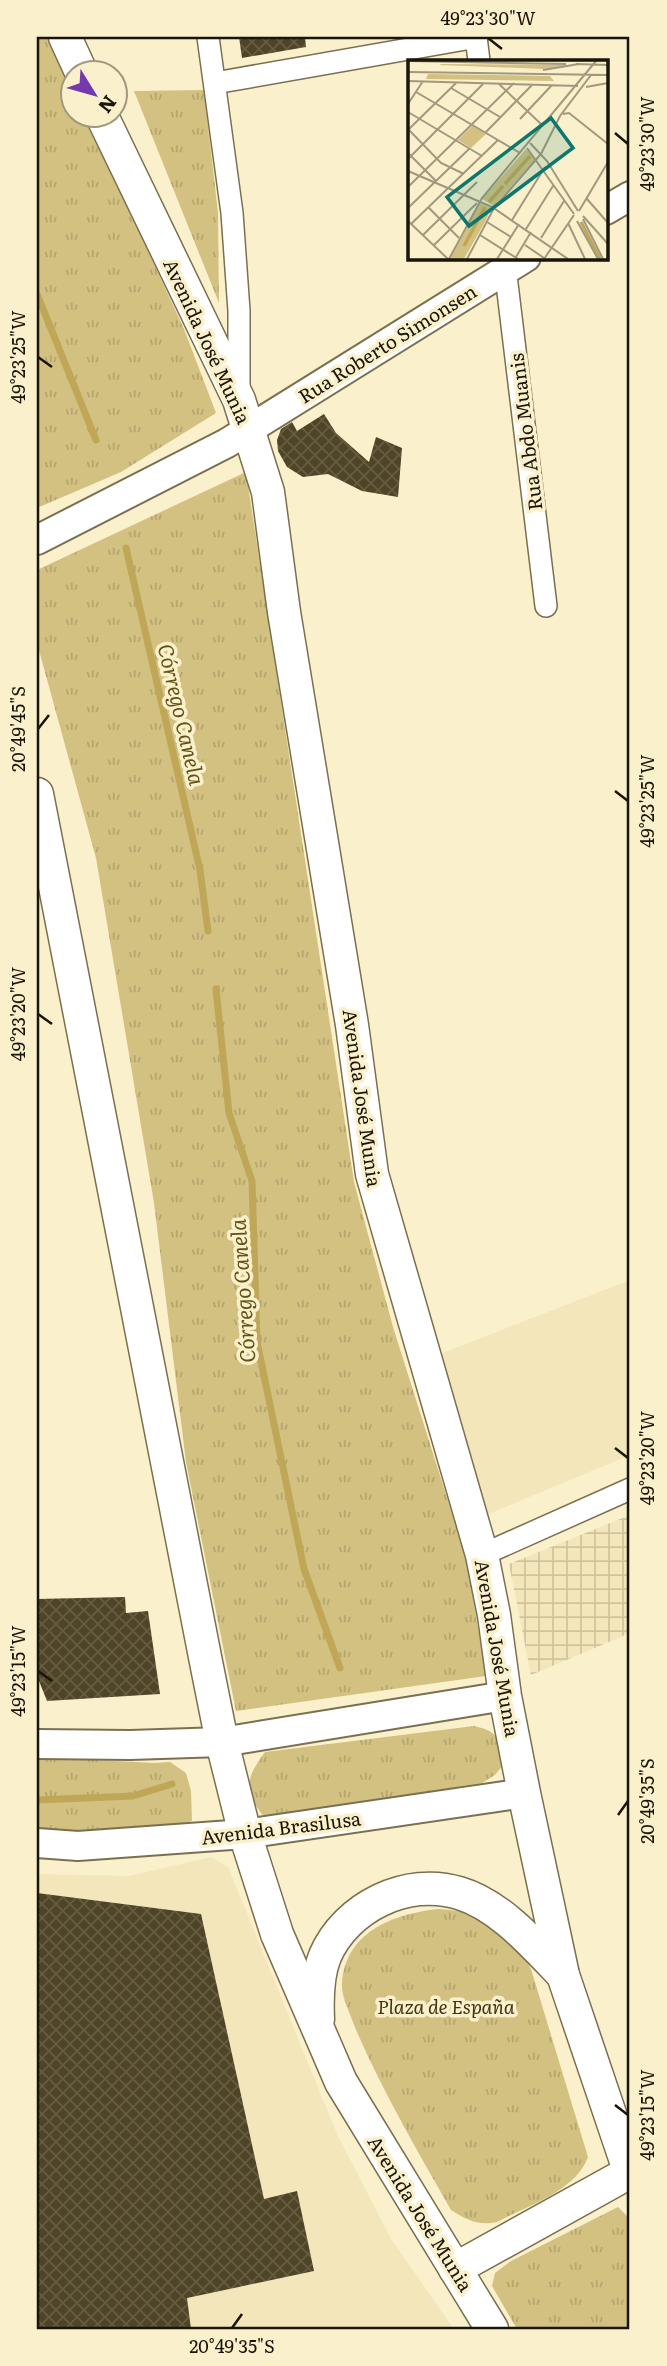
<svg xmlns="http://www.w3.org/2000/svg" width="667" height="2366" font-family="Literata,serif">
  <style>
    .built { fill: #f3e6ba }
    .industrial { fill: url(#industrial-grid) }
    .grass { fill: url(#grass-tufts) }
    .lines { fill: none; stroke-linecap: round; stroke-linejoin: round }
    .stream { stroke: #bfa757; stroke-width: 7 }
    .building { fill: url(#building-cross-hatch) }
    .street-casing { stroke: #7a7050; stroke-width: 24 }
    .secondary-casing { stroke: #7a7050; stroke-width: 32 }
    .primary-casing { stroke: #7a7050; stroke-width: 35 }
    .street { stroke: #fff; stroke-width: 21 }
    .secondary { stroke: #fff; stroke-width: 28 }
    .primary { stroke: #fff; stroke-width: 32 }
    .ticks { fill: none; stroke: #191508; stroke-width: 2.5 }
    .labels { text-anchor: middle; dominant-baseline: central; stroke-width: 7; stroke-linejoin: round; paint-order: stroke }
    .street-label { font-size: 19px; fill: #191508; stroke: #fbf0cc }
    .park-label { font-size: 19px; font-style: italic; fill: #3f3511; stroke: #fbf0cc }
    .water-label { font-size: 21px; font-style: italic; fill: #625215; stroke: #fbf0cc }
    .inset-river { fill: none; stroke: #bfa757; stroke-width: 3.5 }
    .inset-road { fill: none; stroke: #a1987e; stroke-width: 2 }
    .view { fill: #0f766e; fill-opacity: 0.15; stroke: #0f766e; stroke-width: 3.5 }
    .inset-edge { fill: none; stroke: #191508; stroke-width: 3.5 }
    .neatline { fill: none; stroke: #191508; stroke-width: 2.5 }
    .ticks-label { font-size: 18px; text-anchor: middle; fill: #191508 }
  </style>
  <defs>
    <pattern id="industrial-grid" width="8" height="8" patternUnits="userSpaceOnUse" patternTransform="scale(1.75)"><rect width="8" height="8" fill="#f3e6ba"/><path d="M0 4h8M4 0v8" fill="none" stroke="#d0c49e"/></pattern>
    <pattern id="grass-tufts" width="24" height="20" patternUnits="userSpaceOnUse" patternTransform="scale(1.75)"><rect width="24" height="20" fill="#d3c181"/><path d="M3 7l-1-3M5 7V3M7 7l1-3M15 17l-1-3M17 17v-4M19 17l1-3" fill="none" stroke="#b5a56e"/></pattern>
    <pattern id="building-cross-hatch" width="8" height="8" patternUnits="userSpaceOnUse" patternTransform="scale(1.75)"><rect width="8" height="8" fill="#4f4526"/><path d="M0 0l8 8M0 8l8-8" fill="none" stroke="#645c43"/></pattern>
  </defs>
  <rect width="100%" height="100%" fill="#fbf0cc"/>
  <g class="built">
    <polygon points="630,1280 630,1455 486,1515 440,1354"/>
    <polygon points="211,1857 228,1867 337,2134 391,2239 454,2329 37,2329 37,1874 129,1876"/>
  </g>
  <polygon class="industrial" points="630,1515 630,1633 531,1675 509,1564"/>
  <g class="grass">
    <polygon points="37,37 50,37 73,88 74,116 86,116 184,329 216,413 121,472 37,508"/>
    <polygon points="204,90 218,213 219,303 134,91"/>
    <polygon points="246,472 354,1182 393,1327 467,1561 486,1676 236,1711 186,1462 154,1203 96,858 37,643 37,570"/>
    <path d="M 474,1726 C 501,1732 499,1740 503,1765 L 495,1775 L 482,1783 L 265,1818 C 243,1792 245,1779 265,1752 Z"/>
    <path d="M 37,1757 L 154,1763 L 170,1762 L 186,1773 L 191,1791 L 192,1821 C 141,1837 89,1835 37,1830 Z"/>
    <path d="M 438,1909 C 480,1910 512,1932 531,1969 L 588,2157 C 576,2191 527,2206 497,2222 C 478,2226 467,2220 451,2210 C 417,2150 381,2089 354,2025 C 350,2013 341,1996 342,1984 C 345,1932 393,1914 438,1909 Z"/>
    <polygon points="618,2207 627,2216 630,2227 630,2329 517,2329 492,2286 495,2273 511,2261"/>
  </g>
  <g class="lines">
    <g class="stream">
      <polyline points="37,294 96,440"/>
      <polyline points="126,548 200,870 208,931"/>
      <polyline points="216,989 229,1113 252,1181 257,1342 304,1569 340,1668"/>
      <polyline points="37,1800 133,1796 172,1784"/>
    </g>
  </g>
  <g class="building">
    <polygon points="239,37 305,37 306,47 242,58"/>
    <polygon points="324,414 336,433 369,462 376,437 402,448 398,497 362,491 328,474 303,477 287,467 278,451 277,440 281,429 292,422 297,431"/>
    <polygon points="125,1597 126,1613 148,1611 160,1694 47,1701 37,1676 37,1599"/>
    <polygon points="37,1893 201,1914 264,2199 297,2191 314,2271 187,2298 191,2329 37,2329"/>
  </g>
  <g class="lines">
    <g class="street-casing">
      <g id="street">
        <polyline points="208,37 232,213 239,311 239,391"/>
        <polyline points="476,37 479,61"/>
        <polyline points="215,83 477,37"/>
        <polyline points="504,259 546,606"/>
        <polyline points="482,1555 630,1489"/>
      </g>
    </g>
    <g class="secondary-casing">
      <g id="secondary">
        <polyline points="606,210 630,196"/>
        <polyline points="37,540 227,443 526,257"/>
        <polyline points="37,1744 130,1745 222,1742 505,1696"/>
        <polyline points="37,1843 78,1846 245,1834 524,1793"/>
      </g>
    </g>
    <g class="primary-casing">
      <g id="primary">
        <polyline points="65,37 82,74"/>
        <polyline points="102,116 239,400 268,492 284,612 352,1025 372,1174 482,1555 494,1615 505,1696 524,1793 563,1975 630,2173"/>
        <polyline points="37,794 206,1662 222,1742 245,1834 277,1934 319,2031 341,2082 492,2329"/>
        <path d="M 318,2019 C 317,1998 317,1976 325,1956 C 346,1907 407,1877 459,1893 C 500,1905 534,1945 563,1975"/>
        <polyline points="455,2269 630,2172"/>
      </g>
    </g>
    <use href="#street" class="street"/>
    <use href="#secondary" class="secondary"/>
    <use href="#primary" class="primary"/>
  </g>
  <path class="ticks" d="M 488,38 L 502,49M 615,133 L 628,144M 38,357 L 52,367M 38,729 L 49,715M 615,791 L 628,801M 38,1014 L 52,1024M 615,1448 L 628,1458M 38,1671 L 52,1681M 618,1815 L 628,1801M 615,2105 L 628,2115M 232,2328 L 242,2314"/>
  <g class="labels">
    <g class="street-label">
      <text transform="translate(208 341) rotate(65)">Avenida José Munia</text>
      <text transform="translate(387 343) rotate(-32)">Rua Roberto Simonsen</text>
      <text transform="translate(525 432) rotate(-97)">Rua Abdo Muanis</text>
      <text transform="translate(363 1098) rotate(82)">Avenida José Munia</text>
      <text transform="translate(498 1648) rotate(80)">Avenida José Munia</text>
      <text transform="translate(281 1827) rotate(-7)">Avenida Brasilusa</text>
      <text transform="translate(421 2213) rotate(58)">Avenida José Munia</text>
    </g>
    <g class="park-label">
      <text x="446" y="2006">Plaza de España</text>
    </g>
    <g class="water-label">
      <text transform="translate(183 714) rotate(77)">Córrego Canela</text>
      <text transform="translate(241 1291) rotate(-94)">Córrego Canela</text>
    </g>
  </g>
  <g transform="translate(408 60)">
    <rect width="200" height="200" fill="#fbf0cc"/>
    <path d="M 20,14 L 142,16 L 146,21 L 18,19 ZM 118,89 L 128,99 L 119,109 L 86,146 L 74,139 ZM 72,143 L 83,148 L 78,160 L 56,199 L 42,199 Z" fill="#d3c181"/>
    <path d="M 32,5 L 33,4 L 164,5 L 136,9 Z" fill="#d3c181"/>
    <path d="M 64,66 L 78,74 L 63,88 L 50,80 Z" fill="#d3c181"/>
    <path class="inset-river" d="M 97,124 L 122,96M 81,142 L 95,126M 173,162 L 192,199M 56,186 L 77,147"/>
    <path class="inset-road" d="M 0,1 L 158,4M 168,4 L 200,5M 135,10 L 171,4M 0,12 L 200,15M 0,21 L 170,26M 91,24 L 134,65M 178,27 L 200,23M 43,28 L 92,57M 8,32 L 112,93M 0,44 L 15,21M 0,52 L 74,96M 155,54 L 161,53 L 200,84M 112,59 L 144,25M 0,69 L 33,103 L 56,114M 1,69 L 48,23M 77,73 L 124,25M 122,83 L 139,101 L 170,151M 119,88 L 166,154M 0,93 L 28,121M 0,99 L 75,24M 0,111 L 84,147 L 160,199M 0,127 L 106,23M 179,139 L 200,163M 0,148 L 61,89M 21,148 L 51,178M 171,151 L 200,102M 175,156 L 200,184M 175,159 L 195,199M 104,160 L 137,107M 0,161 L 40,199M 169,161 L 190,199M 79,162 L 103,177M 160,163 L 177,199M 3,164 L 90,80M 118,169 L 145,126M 15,175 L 69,122M 72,175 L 110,199M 133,178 L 156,141M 26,185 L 69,143M 117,185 L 136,198M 108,197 L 123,172M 41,199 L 74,138 L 188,1M 59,199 L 86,148 L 133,94 L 152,56 L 183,15M 89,199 L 111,164M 136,199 L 166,155"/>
    <path class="view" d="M 143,58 L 165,88 L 61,166 L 39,137 Z"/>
    <rect width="200" height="200" class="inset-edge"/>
  </g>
  <rect width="667" height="2366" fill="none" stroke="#fbf0cc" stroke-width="77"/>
  <g transform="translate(94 94) rotate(127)"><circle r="33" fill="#fbf0cc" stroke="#a1987e" stroke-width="2"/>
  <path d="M0-5L12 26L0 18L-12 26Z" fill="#7539af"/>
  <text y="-10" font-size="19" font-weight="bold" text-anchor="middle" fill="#191508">N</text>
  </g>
  <rect x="38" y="38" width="590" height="2290" class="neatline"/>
  <g class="ticks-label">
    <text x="488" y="25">49°23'30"W</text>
    <text transform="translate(648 144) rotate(-90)" y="6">49°23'30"W</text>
    <text transform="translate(19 357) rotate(-90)" y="6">49°23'25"W</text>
    <text transform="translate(19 729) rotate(-90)" y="6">20°49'45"S</text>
    <text transform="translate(648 801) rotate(-90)" y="6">49°23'25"W</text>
    <text transform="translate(19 1014) rotate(-90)" y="6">49°23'20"W</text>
    <text transform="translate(648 1458) rotate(-90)" y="6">49°23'20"W</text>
    <text transform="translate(19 1671) rotate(-90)" y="6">49°23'15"W</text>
    <text transform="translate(648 1801) rotate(-90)" y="6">20°49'35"S</text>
    <text transform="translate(648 2115) rotate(-90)" y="6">49°23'15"W</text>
    <text x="232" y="2353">20°49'35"S</text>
  </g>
</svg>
